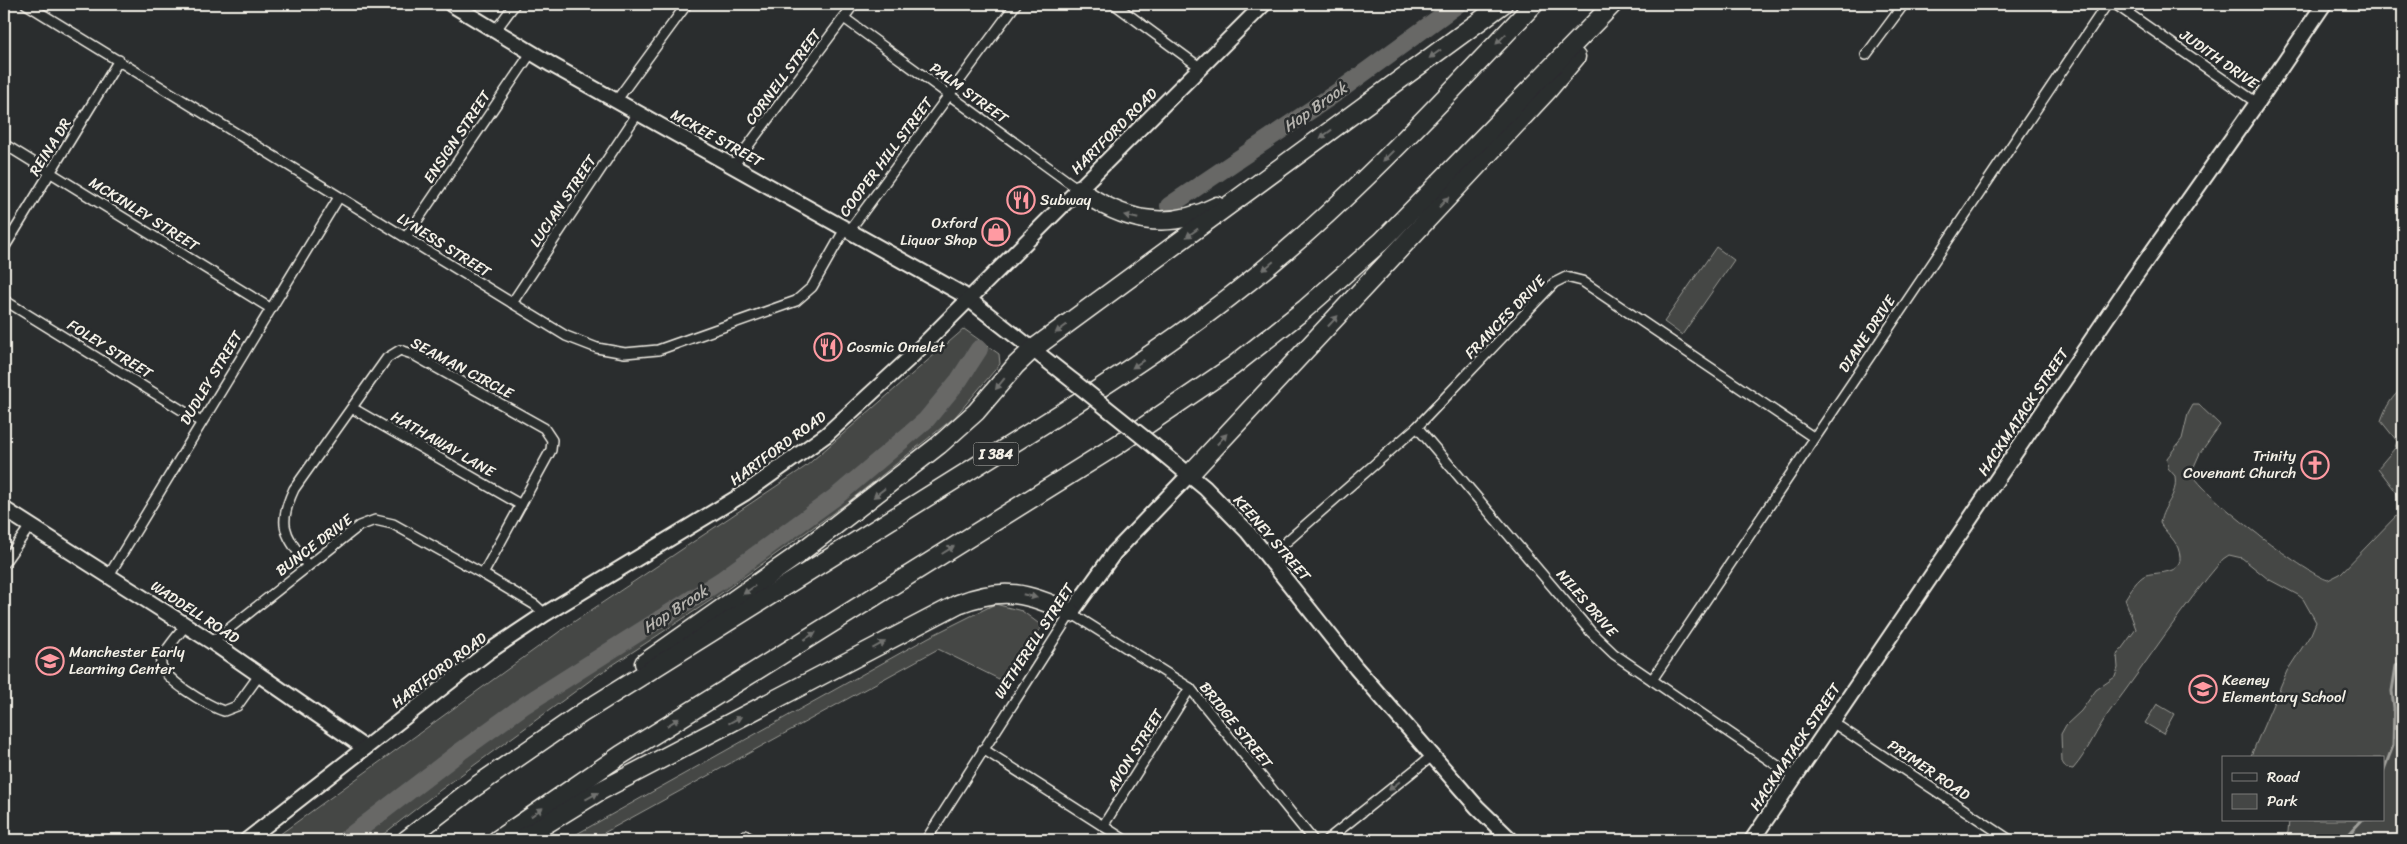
<svg xmlns="http://www.w3.org/2000/svg" width="2407" height="844" font-family="Sriracha,sans-serif">
  <style>
    .green { fill: #444645; stroke: #9c9c96 }
    .lines { fill: none; stroke-linecap: round; stroke-linejoin: round }
    .stream { stroke: #9f9f9a; stroke-width: 3 }
    .river { stroke: #676866; stroke-width: 18 }
    .street-casing { stroke: #f4f1e8; stroke-width: 12 }
    .secondary-casing { stroke: #f4f1e8; stroke-width: 18 }
    .highway-casing { stroke: #f4f1e8; stroke-width: 21 }
    .street { stroke: #2a2d2e; stroke-width: 9 }
    .secondary { stroke: #2a2d2e; stroke-width: 14 }
    .highway { stroke: #2a2d2e; stroke-width: 18 }
    .secondary-bridge-casing { stroke: #f4f1e8; stroke-width: 18; stroke-linecap: butt }
    .secondary-bridge { stroke: #2a2d2e; stroke-width: 14 }
    .oneway { fill: #71726f }
    .labels { text-anchor: middle; dominant-baseline: central; stroke-width: 5; stroke-linejoin: round; paint-order: stroke }
    .shield { fill: #2a2d2e; stroke: #b7b6b0; stroke-width: 1 }
    .shield-label { font-size: 14px; font-weight: bold; fill: #f4f1e8 }
    .street-label { font-size: 15px; fill: #f4f1e8; stroke: #2a2d2e }
    .poi-label { font-size: 15px; fill: #f4f1e8; stroke: #2a2d2e; text-anchor: start }
    .water-label { font-size: 16px; font-style: italic; fill: #b5b3ae; stroke: #2a2d2e }
  </style>
  <rect width="100%" height="100%" fill="#2a2d2e"/>
  <filter id="ink" filterUnits="userSpaceOnUse"><feTurbulence type="fractalNoise" baseFrequency=".02" numOctaves="2"/><feDisplacementMap in="SourceGraphic" scale="10" xChannelSelector="R" yChannelSelector="G"/><feConvolveMatrix kernelMatrix="1 2 1 2 8 2 1 2 1" color-interpolation-filters="sRGB"/></filter>
  <g filter="url(#ink)">
    <g class="green">
      <polygon points="1716,247 1734,260 1682,335 1664,322"/>
      <polygon points="964,329 999,354 1000,364 955,417 847,503 719,595 599,674 439,791 376,840 272,840 563,629 805,467"/>
      <path d="M 2403,387 L 2403,840 L 2283,840 L 2288,832 L 2289,820 L 2383,820 L 2383,758 L 2250,758 L 2287,671 L 2311,634 L 2316,622 L 2303,599 L 2298,595 L 2268,579 L 2242,558 L 2229,555 L 2223,559 C 2182,607 2148,661 2110,711 C 2096,730 2088,752 2073,769 L 2066,768 L 2062,762 L 2061,734 L 2066,725 L 2081,711 L 2096,690 L 2115,677 L 2118,668 L 2117,655 L 2136,629 L 2125,599 C 2130,591 2138,578 2146,575 C 2160,571 2188,576 2178,548 C 2174,538 2165,532 2160,523 C 2163,504 2178,497 2175,476 L 2168,468 L 2167,458 L 2182,439 L 2188,414 L 2193,405 L 2199,405 L 2220,425 L 2200,453 L 2192,471 C 2192,488 2309,576 2328,580 L 2340,574 L 2399,513 L 2397,493 L 2378,468 L 2395,448 L 2397,441 L 2381,421 C 2386,406 2392,397 2403,387 Z"/>
      <polygon points="995,604 1022,611 1042,626 1009,684 938,649 591,840 566,840 929,637"/>
      <polygon points="2157,704 2174,714 2163,734 2145,723"/>
    </g>
    <g class="lines">
      <g class="stream">
        <polyline points="2383,772 2393,746 2394,708 2392,691 2396,666 2403,661"/>
        <polyline points="2354,840 2350,833 2362,820"/>
      </g>
      <g class="river">
        <polyline points="1169,206 1339,91 1458,4"/>
        <polyline points="345,840 461,751 523,706 723,579 838,495 926,420 959,380 979,349"/>
      </g>
      <g class="street-casing">
        <g id="street">
          <polyline points="26,4 512,303 566,336 597,348 625,353 658,350 796,301 812,287 845,229"/>
          <polyline points="1114,4 1201,68"/>
          <polyline points="2115,4 2257,103"/>
          <polyline points="844,18 1078,189"/>
          <polyline points="495,31 515,4"/>
          <polyline points="1866,55 1904,4"/>
          <polyline points="616,101 687,4"/>
          <polyline points="4,144 270,308"/>
          <polyline points="733,166 854,4"/>
          <polyline points="849,231 1016,4"/>
          <polyline points="406,237 531,53"/>
          <polyline points="4,248 119,60"/>
          <polyline points="4,300 201,422"/>
          <polyline points="512,303 638,113"/>
          <polyline points="352,408 521,505"/>
          <polyline points="1417,427 1591,632 1614,654 1794,777"/>
          <polyline points="1269,557 1417,427 1554,283 1566,277 1582,281 1813,437"/>
          <polyline points="4,563 30,526"/>
          <path d="M 308,566 C 286,535 276,527 294,489 L 387,358 L 400,350 L 412,354 L 544,428 L 552,440 L 551,450 L 483,574"/>
          <polyline points="109,575 339,197"/>
          <path d="M 186,625 C 180,633 164,651 161,660 C 157,677 210,707 224,711 L 237,706 L 260,674"/>
          <polyline points="212,642 359,526 375,520 393,524 483,574 535,605 545,614"/>
          <polyline points="1652,680 2107,4"/>
          <polyline points="1832,722 2010,840"/>
          <polyline points="983,749 1125,840"/>
          <polyline points="1103,826 1190,688"/>
          <polyline points="745,835 753,840"/>
          <polyline points="926,840 1071,613 1190,688 1313,840"/>
          <polyline points="1327,840 1432,756"/>
        </g>
      </g>
      <g class="secondary-casing">
        <g id="secondary">
          <polyline points="451,4 552,65 962,294 1073,381"/>
          <polyline points="1154,446 1205,488 1247,531 1356,668 1477,807 1511,840"/>
          <polyline points="4,509 212,642 365,748"/>
          <polyline points="1071,613 1114,553 1189,475"/>
          <polyline points="247,840 488,652 545,614 745,493 826,435 913,355 1264,4"/>
          <polyline points="1752,840 2133,279 2257,103 2324,4"/>
        </g>
      </g>
      <g class="highway-casing">
        <g id="highway">
          <path d="M 1078,189 C 1123,221 1166,232 1217,206"/>
          <polyline points="1189,475 1549,89 1576,57"/>
          <polyline points="644,663 792,559 939,445 976,412 1016,365 1033,349 1503,4"/>
          <path d="M 406,840 L 472,789 L 582,713 L 1066,410 C 1143,361 1218,310 1287,250 C 1375,174 1454,88 1534,4"/>
          <polyline points="497,840 621,755 1117,445 1233,366 1305,309 1382,241 1613,4"/>
          <path d="M 520,840 L 598,792 L 958,604 C 1003,586 1029,593 1071,613"/>
        </g>
      </g>
      <use href="#street" class="street"/>
      <use href="#secondary" class="secondary"/>
      <use href="#highway" class="highway"/>
      <g class="secondary-bridge-casing">
        <polyline id="secondary-bridge" points="1073,381 1154,446"/>
      </g>
      <use href="#secondary-bridge" class="secondary-bridge"/>
    </g>
    <defs><path id="oneway-solid" d="M-6-.8H1V-3.2L6.5 0L1 3.2V.8H-6Z" transform="scale(1.25)"/></defs>
    <g class="oneway">
      <use href="#oneway-solid" transform="translate(1501 39) rotate(134)"/>
      <use href="#oneway-solid" transform="translate(1435 54) rotate(144)"/>
      <use href="#oneway-solid" transform="translate(1326 134) rotate(144)"/>
      <use href="#oneway-solid" transform="translate(1388 156) rotate(135)"/>
      <use href="#oneway-solid" transform="translate(1444 202) rotate(-47)"/>
      <use href="#oneway-solid" transform="translate(1131 217) rotate(-166)"/>
      <use href="#oneway-solid" transform="translate(1192 233) rotate(144)"/>
      <use href="#oneway-solid" transform="translate(1268 266) rotate(140)"/>
      <use href="#oneway-solid" transform="translate(1333 321) rotate(-47)"/>
      <use href="#oneway-solid" transform="translate(1061 329) rotate(144)"/>
      <use href="#oneway-solid" transform="translate(1138 364) rotate(146)"/>
      <use href="#oneway-solid" transform="translate(1000 384) rotate(129)"/>
      <use href="#oneway-solid" transform="translate(1222 439) rotate(-47)"/>
      <use href="#oneway-solid" transform="translate(879 493) rotate(142)"/>
      <use href="#oneway-solid" transform="translate(948 550) rotate(-32)"/>
      <use href="#oneway-solid" transform="translate(749 590) rotate(145)"/>
      <use href="#oneway-solid" transform="translate(1030 596) rotate(14)"/>
      <use href="#oneway-solid" transform="translate(810 636) rotate(-32)"/>
      <use href="#oneway-solid" transform="translate(879 645) rotate(-28)"/>
      <use href="#oneway-solid" transform="translate(735 720) rotate(-28)"/>
      <use href="#oneway-solid" transform="translate(673 722) rotate(-32)"/>
      <use href="#oneway-solid" transform="translate(1394 786) rotate(142)"/>
      <use href="#oneway-solid" transform="translate(592 796) rotate(-29)"/>
      <use href="#oneway-solid" transform="translate(537 812) rotate(-36)"/>
    </g>
  </g>
  <defs>
    <g id="restaurant-ring" transform="scale(1.4375)"><circle r="9.5" fill="#2a2d2e" stroke="#ff9aa2" stroke-width="1.5"/><path d="M-5-6h1v4h1v-4h1v4h1v-4h1v5L-1.5 .5V6h-2V.5L-5-1ZM5-6V6H3V1.5H1.5Q1.5-4 5-6Z" fill="#ff9aa2"/></g>
    <g id="shop-ring" transform="scale(1.4375)"><circle r="9.5" fill="#2a2d2e" stroke="#ff9aa2" stroke-width="1.5"/><path d="M-5-2.5h2.3a2.7 3.5 0 0 1 5.4 0H5L5.5 6h-11ZM-1.5-2.5h3a1.5 2.3 0 0 0-3 0Z" fill="#ff9aa2"/></g>
    <g id="church-ring" transform="scale(1.4375)"><circle r="9.5" fill="#2a2d2e" stroke="#ff9aa2" stroke-width="1.5"/><path d="M-1.2-6h2.4v3.5h3.3v2.4h-3.3V6h-2.4V-.1h-3.3v-2.4h3.3Z" fill="#ff9aa2"/></g>
    <g id="school-ring" transform="scale(1.4375)"><circle r="9.5" fill="#2a2d2e" stroke="#ff9aa2" stroke-width="1.5"/><path d="M0-5L7-2L0 1L-7-2ZM-4 1L0 2.5L4 1V4Q0 6-4 4Z" fill="#ff9aa2"/></g>
  </defs>
  <g fill-rule="evenodd">
    <use href="#restaurant-ring" x="1021" y="200"/>
    <use href="#shop-ring" x="996" y="232"/>
    <use href="#restaurant-ring" x="828" y="347"/>
    <use href="#church-ring" x="2315" y="465"/>
    <use href="#school-ring" x="50" y="661"/>
    <use href="#school-ring" x="2203" y="689"/>
  </g>
  <g class="labels">
    <rect class="shield" x="973.5" y="442.5" width="45" height="23" rx="4"/>
    <g class="shield-label">
      <text x="996" y="454">I 384</text>
    </g>
    <g class="street-label">
      <text transform="translate(2219 59) rotate(35)">JUDITH DRIVE</text>
      <text transform="translate(783 77) rotate(-53)">CORNELL STREET</text>
      <text transform="translate(969 93) rotate(36)">PALM STREET</text>
      <text transform="translate(1114 131) rotate(-45)">HARTFORD ROAD</text>
      <text transform="translate(457 137) rotate(-56)">ENSIGN STREET</text>
      <text transform="translate(717 138) rotate(29)">MCKEE STREET</text>
      <text transform="translate(50 147) rotate(-58)">REINA DR</text>
      <text transform="translate(886 157) rotate(-53)">COOPER HILL STREET</text>
      <text transform="translate(563 201) rotate(-56)">LUCIAN STREET</text>
      <text transform="translate(144 214) rotate(32)">MCKINLEY STREET</text>
      <text transform="translate(444 245) rotate(32)">LYNESS STREET</text>
      <text transform="translate(1505 317) rotate(-46)">FRANCES DRIVE</text>
      <text transform="translate(1867 334) rotate(-56)">DIANE DRIVE</text>
      <text transform="translate(110 349) rotate(32)">FOLEY STREET</text>
      <text transform="translate(462 368) rotate(28)">SEAMAN CIRCLE</text>
      <text transform="translate(211 378) rotate(-59)">DUDLEY STREET</text>
      <text transform="translate(2023 412) rotate(-56)">HACKMATACK STREET</text>
      <text transform="translate(443 444) rotate(30)">HATHAWAY LANE</text>
      <text transform="translate(778 448) rotate(-36)">HARTFORD ROAD</text>
      <text transform="translate(1272 538) rotate(49)">KEENEY STREET</text>
      <text transform="translate(314 545) rotate(-37)">BUNCE DRIVE</text>
      <text transform="translate(1587 603) rotate(49)">NILES DRIVE</text>
      <text transform="translate(195 612) rotate(33)">WADDELL ROAD</text>
      <text transform="translate(1034 641) rotate(-57)">WETHERELL STREET</text>
      <text transform="translate(439 670) rotate(-37)">HARTFORD ROAD</text>
      <text transform="translate(1236 725) rotate(51)">BRIDGE STREET</text>
      <text transform="translate(1795 747) rotate(-56)">HACKMATACK STREET</text>
      <text transform="translate(1135 750) rotate(-58)">AVON STREET</text>
      <text transform="translate(1929 770) rotate(34)">PRIMER ROAD</text>
    </g>
    <g class="poi-label">
      <text x="1040" y="200">Subway</text>
      <text x="977" y="223" text-anchor="end">Oxford<tspan x="977" dy="17">Liquor Shop</tspan></text>
      <text x="847" y="347">Cosmic Omelet</text>
      <text x="2296" y="456" text-anchor="end">Trinity<tspan x="2296" dy="17">Covenant Church</tspan></text>
      <text x="69" y="652">Manchester Early<tspan x="69" dy="17">Learning Center</tspan></text>
      <text x="2222" y="680">Keeney<tspan x="2222" dy="17">Elementary School</tspan></text>
    </g>
    <g class="water-label">
      <text transform="translate(1315 107) rotate(-35)">Hop Brook</text>
      <text transform="translate(675 609) rotate(-33)">Hop Brook</text>
    </g>
  </g>
  <rect width="2407" height="844" fill="none" stroke="#2a2d2e" stroke-width="20"/>
  <rect x="10" y="10" width="2387" height="824" fill="none" stroke="#f4f1e8" stroke-width="2" filter="url(#ink)"/>
  <rect x="2222" y="756" width="162" height="65" fill="#2a2d2e" stroke="#7b7b78"/>
  <rect x="2232" y="773" width="25" height="8" fill="#2a2d2e" stroke="#7b7b78"/>
  <text x="2267" y="782" font-size="15" fill="#f4f1e8">Road</text>
  <rect x="2232" y="794" width="25" height="15" fill="#444645" stroke="#7b7b78"/>
  <text x="2267" y="806" font-size="15" fill="#f4f1e8">Park</text>
</svg>
